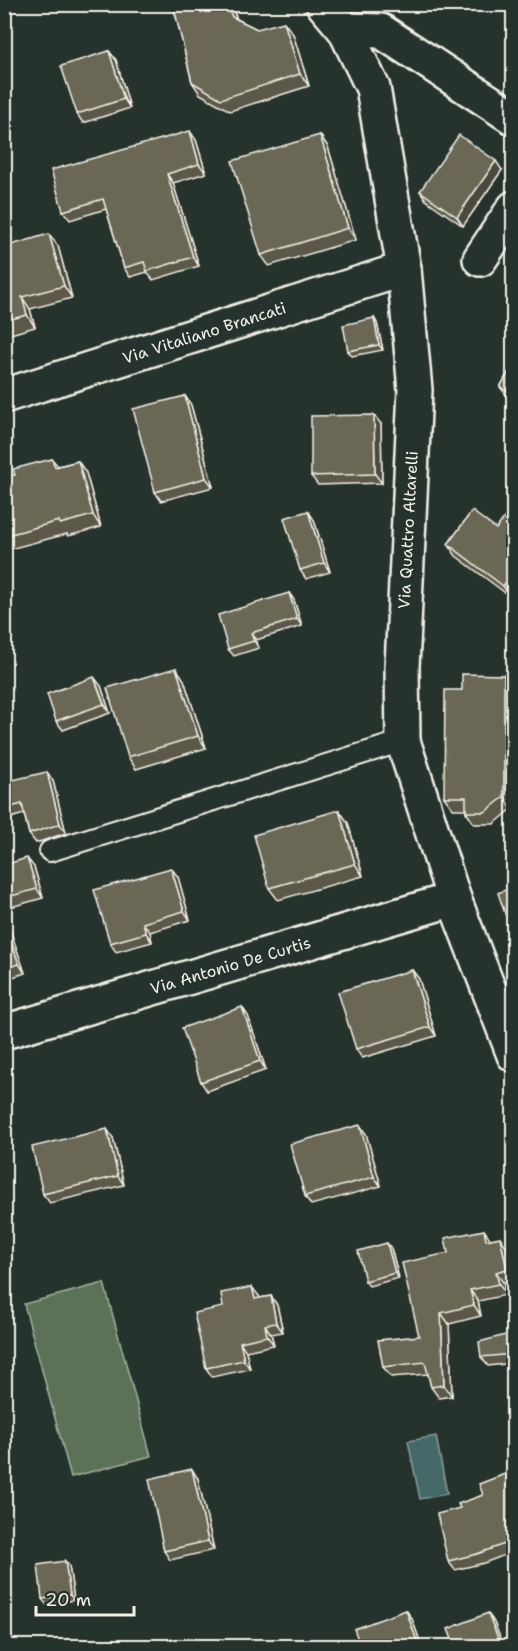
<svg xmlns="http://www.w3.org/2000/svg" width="518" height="1651" font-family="'Shantell Sans',sans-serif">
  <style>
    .green { fill: #5c7256; stroke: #a8b29f; stroke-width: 1.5 }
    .water { fill: #446967; stroke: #8a9f9b; stroke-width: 1.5 }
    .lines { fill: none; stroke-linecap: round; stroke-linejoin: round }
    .lane-casing { stroke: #f4f1e8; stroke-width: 24 }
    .street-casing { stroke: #f4f1e8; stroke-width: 38 }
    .lane { stroke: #26332d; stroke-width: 20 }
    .street { stroke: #26332d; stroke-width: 33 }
    .wall { fill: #5c5949; stroke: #f4f1e8; stroke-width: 1.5 }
    .shaded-wall { fill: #4b493c; stroke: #f4f1e8; stroke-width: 1.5 }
    .building { fill: #6b6855; stroke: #f4f1e8; stroke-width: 1.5 }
    .labels { text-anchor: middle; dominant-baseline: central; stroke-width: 4.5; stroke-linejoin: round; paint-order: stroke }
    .street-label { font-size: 16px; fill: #f4f1e8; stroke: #26332d }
  </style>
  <rect width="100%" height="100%" fill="#26332d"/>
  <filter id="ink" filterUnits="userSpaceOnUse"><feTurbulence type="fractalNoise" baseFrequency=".0167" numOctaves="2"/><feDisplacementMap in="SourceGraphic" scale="12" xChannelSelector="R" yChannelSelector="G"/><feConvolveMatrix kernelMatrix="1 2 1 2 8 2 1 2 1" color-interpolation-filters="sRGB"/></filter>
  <g filter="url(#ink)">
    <polygon class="green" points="104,1283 151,1456 71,1477 24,1304"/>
    <polygon class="water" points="436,1436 447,1494 420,1499 408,1441"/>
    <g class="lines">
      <g class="lane-casing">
        <polyline id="lane" points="50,851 403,741"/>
      </g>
      <g class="street-casing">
        <g id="street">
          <polyline points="323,4 345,30 373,88 404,269 415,390 402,667 403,741 454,899 514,1055"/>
          <polyline points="345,30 381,31 514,118"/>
          <polyline points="480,259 514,208"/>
          <path id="s1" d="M 4,396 L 404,269"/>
          <path id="s2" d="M 4,1032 L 454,899"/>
        </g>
      </g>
      <use href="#lane" class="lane"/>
      <use href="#street" class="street"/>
    </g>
    <g class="wall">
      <polygon points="173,4 231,4 237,19 257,29 293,34 309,86 230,111 200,94 192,82"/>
      <polygon points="109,51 116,60 130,108 83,123 77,114"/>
      <polygon points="320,135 328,147 356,240 269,266 261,255"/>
      <polygon points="196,140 206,173 173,183 199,266 153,280 147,272 130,277 124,268 106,209 70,220 63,211"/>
      <polygon points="502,170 463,226 426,200 420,191"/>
      <polygon points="58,246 72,298 30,309 35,327 4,336 4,247"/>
      <polygon points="374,318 377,323 383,350 352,356 348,351"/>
      <polygon points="513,365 513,400 507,396 500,387"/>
      <polygon points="185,396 191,405 213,487 161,501 155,492"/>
      <polygon points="381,424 382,483 318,485 311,476"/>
      <polygon points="52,459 58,466 78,461 86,473 101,527 68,536 67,534 10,549 4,541 4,477 15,475"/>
      <polygon points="308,511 314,520 330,572 306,579 300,570"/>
      <polygon points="472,511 512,598 456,556 448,544"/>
      <polygon points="289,593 294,600 302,626 256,640 259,648 234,656 228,649"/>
      <polygon points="176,668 184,680 206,748 136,769 128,757"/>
      <polygon points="101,686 110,713 63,730 56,721"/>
      <polygon points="512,687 512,809 494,824 474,824 466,812 466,809 453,809 444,797 462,690"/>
      <polygon points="53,781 66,833 36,843 29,834 24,814 4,820 4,782"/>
      <polygon points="339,810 348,823 363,876 278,900 269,888"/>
      <polygon points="4,865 34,867 43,898 4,909"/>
      <polygon points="171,868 178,877 190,920 150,932 152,942 116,952 110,943"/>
      <polygon points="4,917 7,921 25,973 4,980"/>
      <polygon points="412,970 419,979 436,1036 362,1058 356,1049"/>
      <polygon points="242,1007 248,1016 266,1070 207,1091 201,1082"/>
      <polygon points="366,1134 381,1186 311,1205 305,1196"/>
      <polygon points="113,1138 124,1185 50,1203 43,1194"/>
      <polygon points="490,1239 507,1248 513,1275 513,1280 503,1282 506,1295 478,1301 481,1316 449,1324 452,1396 439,1398 431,1387 428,1374 391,1377 383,1367 419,1336 448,1253"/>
      <polygon points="391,1248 399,1278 369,1286 365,1281"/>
      <polygon points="259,1296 259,1298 271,1296 277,1305 283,1332 271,1334 274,1345 246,1351 250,1369 212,1377 206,1368 223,1307"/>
      <polygon points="513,1333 513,1363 488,1366 481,1357"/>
      <polygon points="513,1477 513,1552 484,1563 455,1570 448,1561 460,1508"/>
      <polygon points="198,1479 214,1550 170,1560 164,1551"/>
      <polygon points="69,1566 74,1600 46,1604 42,1599"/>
      <polygon points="406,1610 412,1619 422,1647 361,1647"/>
    </g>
    <g class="shaded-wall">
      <polygon points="227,4 231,4 240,29 232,17"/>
      <polygon points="451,4 456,4 453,9"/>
      <polygon points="284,22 293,34 309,86 300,74"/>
      <polygon points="109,51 116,60 130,108 124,99"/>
      <polygon points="190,131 196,140 206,173 199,164"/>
      <polygon points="320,135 328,147 356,240 348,228"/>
      <polygon points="496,161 502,170 463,226 457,217"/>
      <polygon points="167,174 173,183 199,266 193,257"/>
      <polygon points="49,234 58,246 72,298 64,286"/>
      <polygon points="22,297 30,309 35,327 27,315"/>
      <polygon points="374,318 377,323 383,350 379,345"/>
      <polygon points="185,396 191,405 213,487 206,478"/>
      <polygon points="374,415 381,424 382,483 375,474"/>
      <polygon points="78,461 86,473 101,527 93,515"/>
      <polygon points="308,511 314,520 330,572 324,563"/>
      <polygon points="513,572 513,595 512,598 503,586"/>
      <polygon points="289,593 294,600 302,626 297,619"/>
      <polygon points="251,633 256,640 259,648 254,641"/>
      <polygon points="176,668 184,680 206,748 198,736"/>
      <polygon points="504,675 512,687 512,809 504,797"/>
      <polygon points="94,677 101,686 110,713 104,704"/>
      <polygon points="47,772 53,781 66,833 60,824"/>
      <polygon points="339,810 348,823 363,876 355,864"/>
      <polygon points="27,858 34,867 43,898 37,889"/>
      <polygon points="171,868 178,877 190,920 184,911"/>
      <polygon points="4,917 7,921 25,973 19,964 4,922"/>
      <polygon points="143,923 150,932 152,942 146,933"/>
      <polygon points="412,970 419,979 436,1036 430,1027"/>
      <polygon points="242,1007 248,1016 266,1070 260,1061"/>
      <polygon points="360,1125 366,1134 381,1186 374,1177"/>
      <polygon points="107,1129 113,1138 124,1185 118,1176"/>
      <polygon points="484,1230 491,1240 486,1240"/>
      <polygon points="500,1237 507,1248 513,1278 507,1269"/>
      <polygon points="387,1243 391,1248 399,1278 395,1273"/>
      <polygon points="496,1272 503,1282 506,1295 499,1284"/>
      <polygon points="252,1287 259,1296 261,1308 255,1299"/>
      <polygon points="470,1290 478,1301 481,1316 474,1305"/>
      <polygon points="271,1296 277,1305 283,1332 276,1323"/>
      <polygon points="441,1313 449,1324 452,1396 444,1385"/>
      <polygon points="265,1325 271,1334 274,1345 267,1336"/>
      <polygon points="240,1342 246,1351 250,1369 244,1360"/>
      <polygon points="192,1469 198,1479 214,1550 208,1541"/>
      <polygon points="65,1561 69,1566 74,1600 70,1595"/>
      <polygon points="406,1610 412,1619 422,1647 420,1647 418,1644"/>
      <polygon points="488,1613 494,1622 504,1647 501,1646"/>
    </g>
    <g class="building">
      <polygon points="173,4 227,4 232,17 257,29 284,22 300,74 221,99 192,82"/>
      <polygon points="109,51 124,99 77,114 61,66"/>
      <polygon points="190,131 199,164 167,174 193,257 147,271 144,262 124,268 103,199 63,211 51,170"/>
      <polygon points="320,135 348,228 261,255 232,161"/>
      <polygon points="459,135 496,161 457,217 420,191"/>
      <polygon points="49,234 64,286 22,297 27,315 4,321 4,247"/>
      <polygon points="374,318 379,345 348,351 343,325"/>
      <polygon points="513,365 513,394 500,387"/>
      <polygon points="185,396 206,478 155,492 133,409"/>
      <polygon points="374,415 375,474 311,476 311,416"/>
      <polygon points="52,459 55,467 78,461 93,515 60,524 59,521 4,536 4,477 15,475 13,469"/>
      <polygon points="513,506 513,572 503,586 448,544 472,511 496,529"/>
      <polygon points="308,511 324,563 300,570 284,518"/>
      <polygon points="289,593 297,619 251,633 254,641 228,649 218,615"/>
      <polygon points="176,668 198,736 128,757 107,688"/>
      <polygon points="462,674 504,675 504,797 485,812 466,812 466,797 444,797 445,690 462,690"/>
      <polygon points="94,677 104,704 56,721 47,694"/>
      <polygon points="47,772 60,824 29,834 22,804 4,809 4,782"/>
      <polygon points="339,810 355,864 269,888 254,835"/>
      <polygon points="27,858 37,889 4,898 4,865"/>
      <polygon points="171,868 184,911 143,923 146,933 110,943 94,890"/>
      <polygon points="513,887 513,937 498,893"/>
      <polygon points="4,922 19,964 4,969"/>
      <polygon points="412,970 430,1027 356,1049 338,992"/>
      <polygon points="242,1007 260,1061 201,1082 182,1028"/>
      <polygon points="360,1125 374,1177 305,1196 290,1144"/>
      <polygon points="107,1129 118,1176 43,1194 32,1147"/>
      <polygon points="484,1230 486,1240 500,1237 507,1269 496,1272 499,1284 470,1290 474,1305 441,1313 444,1385 431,1387 425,1362 383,1367 378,1340 419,1336 402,1263 448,1253 445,1238"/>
      <polygon points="387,1243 395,1273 365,1281 358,1251"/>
      <polygon points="252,1287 255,1299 271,1296 276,1323 265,1325 267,1336 240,1342 244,1360 206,1368 194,1313 223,1307 221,1293"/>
      <polygon points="513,1333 513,1354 481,1357 479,1342"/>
      <polygon points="192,1469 208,1541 164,1551 149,1479"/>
      <polygon points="510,1472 513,1480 513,1541 477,1554 448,1561 437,1514 460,1508 458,1504 483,1495 479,1484"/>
      <polygon points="65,1561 70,1595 42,1599 38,1565"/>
      <polygon points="406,1610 418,1644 410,1647 361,1647 354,1629"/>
      <polygon points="488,1613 501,1646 455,1647 448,1629"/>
    </g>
  </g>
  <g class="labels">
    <g class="street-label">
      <text stroke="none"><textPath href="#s1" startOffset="210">Via Vitaliano Brancati</textPath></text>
      <text transform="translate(408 530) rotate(-87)">Via Quattro Altarelli</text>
      <text stroke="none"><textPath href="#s2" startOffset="236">Via Antonio De Curtis</textPath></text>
    </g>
  </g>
  <rect width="518" height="1651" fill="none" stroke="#26332d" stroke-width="24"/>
  <rect x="12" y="12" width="494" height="1627" fill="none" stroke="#f4f1e8" stroke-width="2" filter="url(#ink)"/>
  <path d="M36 1606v9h98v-9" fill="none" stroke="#f4f1e8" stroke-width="3"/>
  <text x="45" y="1606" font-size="18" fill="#f4f1e8" stroke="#26332d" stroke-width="4.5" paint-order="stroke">20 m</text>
</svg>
